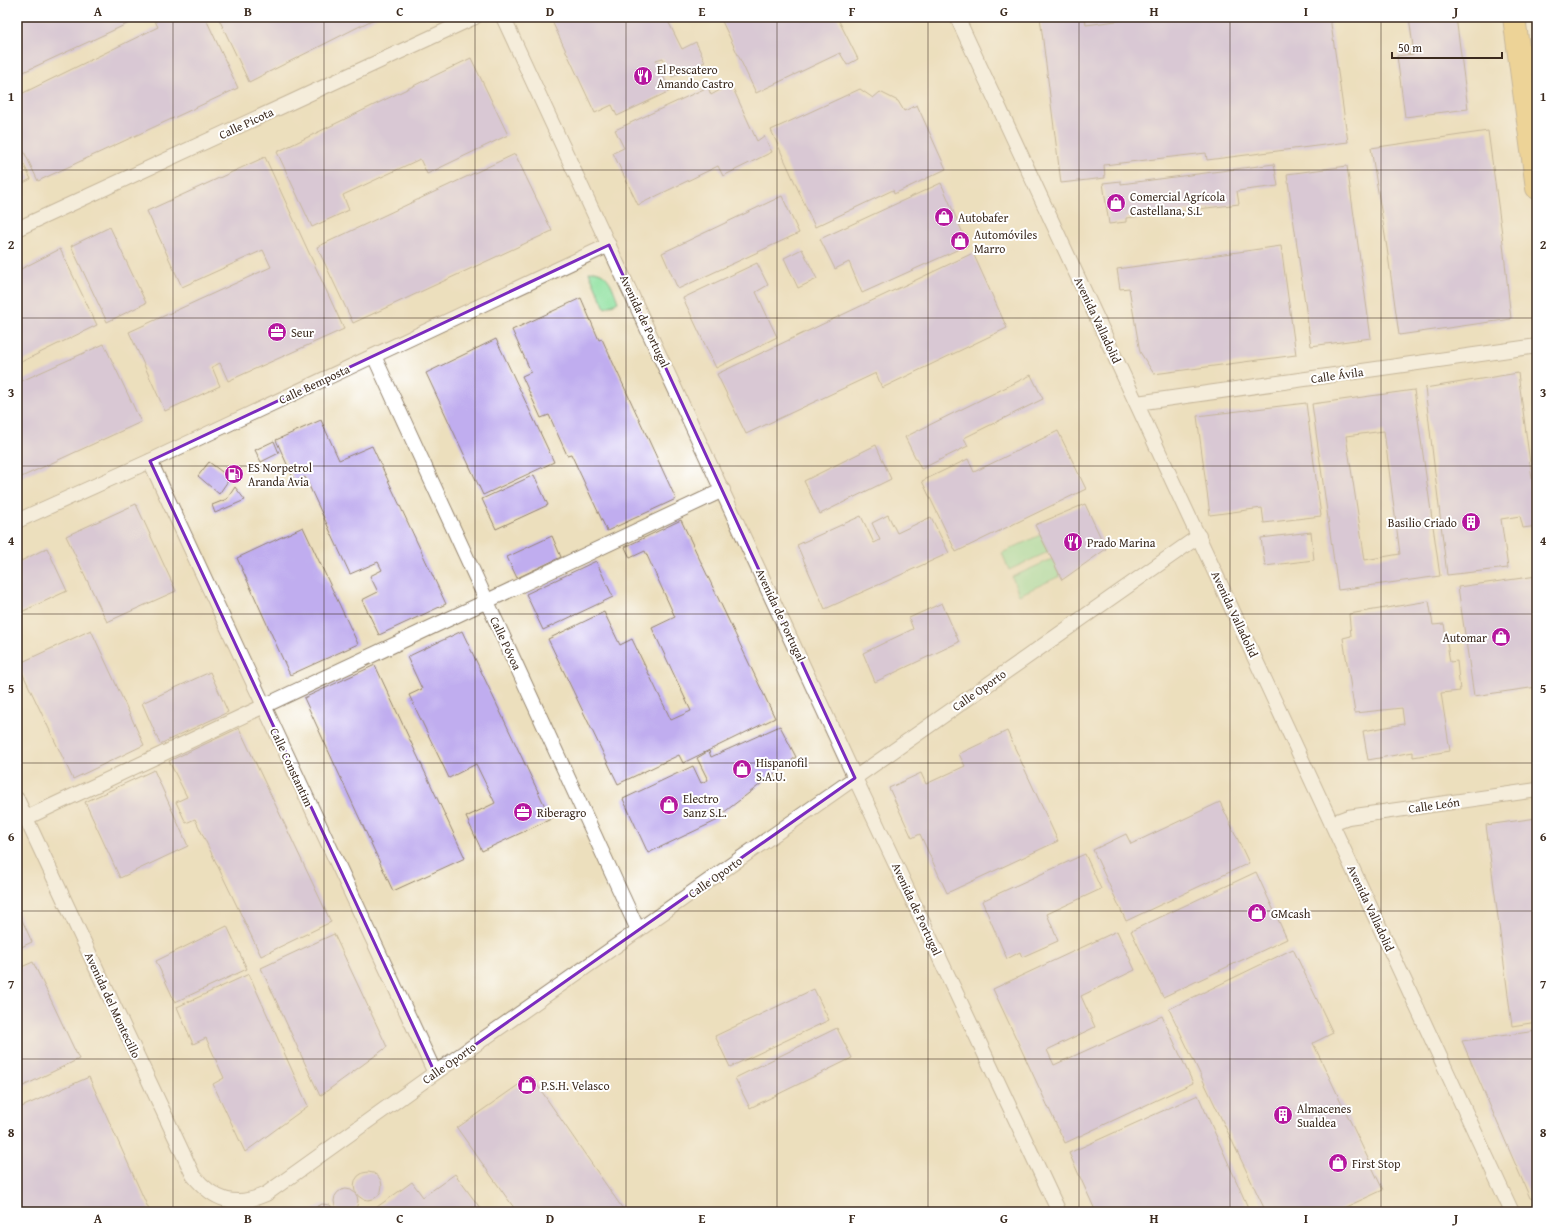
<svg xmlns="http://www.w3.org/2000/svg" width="1554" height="1229" font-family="'Gentium Book Plus',serif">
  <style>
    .green { fill: #90e1a0; stroke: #66865f }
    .building { fill: #c0adef; fill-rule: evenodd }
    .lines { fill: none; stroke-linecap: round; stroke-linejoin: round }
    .street-casing { stroke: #94846e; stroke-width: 16 }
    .highway-casing { stroke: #94846e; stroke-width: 24 }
    .street { stroke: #fff; stroke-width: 14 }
    .highway { stroke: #eec569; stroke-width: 22 }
    .marked { fill: none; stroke: #7b2cbf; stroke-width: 3; stroke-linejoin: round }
    .grid { fill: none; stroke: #3b2a1e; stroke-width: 1; stroke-opacity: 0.55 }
    .labels { text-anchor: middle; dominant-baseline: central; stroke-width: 4; stroke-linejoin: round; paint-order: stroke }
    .poi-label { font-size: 12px; fill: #3b2a1e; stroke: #fff; text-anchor: start }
    .street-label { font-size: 12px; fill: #3b2a1e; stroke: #fff }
    .neatline { fill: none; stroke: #3b2a1e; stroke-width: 1.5 }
    .grid-label { font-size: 13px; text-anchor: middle; font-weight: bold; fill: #3b2a1e }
  </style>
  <rect width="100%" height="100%" fill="#fff"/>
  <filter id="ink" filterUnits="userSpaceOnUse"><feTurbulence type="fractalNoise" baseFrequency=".025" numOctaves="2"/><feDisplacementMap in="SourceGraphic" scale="8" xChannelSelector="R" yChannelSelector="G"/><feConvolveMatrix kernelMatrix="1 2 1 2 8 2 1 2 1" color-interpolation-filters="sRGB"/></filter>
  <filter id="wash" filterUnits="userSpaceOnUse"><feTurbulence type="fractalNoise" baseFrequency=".012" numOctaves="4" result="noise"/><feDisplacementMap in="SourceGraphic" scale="16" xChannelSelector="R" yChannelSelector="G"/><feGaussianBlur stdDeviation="0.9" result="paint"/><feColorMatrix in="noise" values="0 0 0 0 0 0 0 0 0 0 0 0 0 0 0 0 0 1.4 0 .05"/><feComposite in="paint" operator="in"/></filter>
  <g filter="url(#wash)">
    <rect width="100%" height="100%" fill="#ecdfbd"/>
    <g class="green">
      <path d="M 592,271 C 609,271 613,289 618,302 L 605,308 L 589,272 Z"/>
      <polygon points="1040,535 1048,552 1009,570 1002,553"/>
      <polygon points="1052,559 1060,576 1019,595 1012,577"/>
    </g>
    <g id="blocks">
      <g class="building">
        <polygon points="17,17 142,17 17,75"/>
        <polygon points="153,17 205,17 238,88 38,181 17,137 17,96 158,27"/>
        <polygon points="218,17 378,17 249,82"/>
        <polygon points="550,17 666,17 682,49 696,42 705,62 672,77 663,58 656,60 670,91 617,116 612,105 595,113"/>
        <polygon points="720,17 837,17 858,59 847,65 840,53 756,93"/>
        <polygon points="1040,17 1085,17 1086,25 1146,17 1330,17 1348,142 1207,160 1206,153 1104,165 1105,178 1061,183"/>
        <polygon points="1409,17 1456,17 1468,109 1405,117 1397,56 1414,54"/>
        <polygon points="471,58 508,135 427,174 420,159 343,195 349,210 312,227 277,152"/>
        <polygon points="731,84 757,141 764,136 772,152 723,176 718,166 638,205 613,153 624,148 615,130 708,87 711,95"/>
        <polygon points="860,89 873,98 880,92 898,101 904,111 917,105 946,169 894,194 893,190 815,227 771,130"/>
        <polygon points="1488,131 1502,234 1511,319 1399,335 1387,248 1371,148"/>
        <polygon points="17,151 31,179 17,186"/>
        <polygon points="515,154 552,231 353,323 317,247"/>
        <polygon points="265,157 344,329 228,381 220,363 212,367 220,386 165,411 129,332 271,267 263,250 182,287 147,211"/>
        <polygon points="1274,164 1278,186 1237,191 1239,204 1126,218 1126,222 1109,224 1103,183 1121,181 1121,184"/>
        <polygon points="1347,166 1371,338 1311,346 1287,174"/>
        <polygon points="941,183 968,245 862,293 849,262 835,269 820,239"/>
        <polygon points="782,196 799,233 678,289 662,253"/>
        <polygon points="110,227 146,303 107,322 71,246"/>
        <polygon points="1281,246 1296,355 1154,374 1140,352 1129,288 1120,289 1117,269"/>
        <polygon points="60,249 97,325 17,364 17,271"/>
        <polygon points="802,249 817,279 798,288 784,258"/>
        <polygon points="973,253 1007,328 882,388 876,373 746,434 717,374"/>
        <polygon points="757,263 768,285 756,292 777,337 716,368 683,298"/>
        <polygon points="581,298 599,340 602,339 676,499 607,531 571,454 567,455 549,415 541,418 522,376 531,372 512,330"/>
        <polygon points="496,339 554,462 483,495 426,373"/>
        <polygon points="104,344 141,422 17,479 17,383"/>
        <polygon points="1518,373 1537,516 1537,526 1523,528 1520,516 1501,519 1508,568 1447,575 1425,388"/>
        <polygon points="1031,375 1043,399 964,438 968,446 921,469 905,437"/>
        <path d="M 1414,390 L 1440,576 L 1338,590 L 1312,404 ZM 1384,431 L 1400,554 L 1365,560 L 1346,436 Z"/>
        <polygon points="1306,403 1321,516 1264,523 1262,508 1210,515 1197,416"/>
        <polygon points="321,420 339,460 372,446 446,604 379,635 362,600 378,592 370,576 382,570 378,562 350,574 305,477 295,482 276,440"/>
        <polygon points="1058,431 1086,489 956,552 922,481 968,459 974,472"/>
        <polygon points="274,441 279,453 261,462 255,450"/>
        <polygon points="876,445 891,479 820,514 804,481"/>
        <polygon points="209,462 230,478 219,494 198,476"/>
        <polygon points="534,475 548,505 496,529 482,499"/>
        <polygon points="235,487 245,500 215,513 212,505 227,499"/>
        <polygon points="136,504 176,591 107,622 66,536"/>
        <polygon points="1085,504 1106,549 1062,580 1035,525"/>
        <polygon points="888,515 897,533 931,517 949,553 825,609 797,545 861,516 874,543 880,540 872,523"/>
        <polygon points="681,520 775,718 683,763 679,755 618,784 548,639 604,612 620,645 632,639 671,720 691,711 652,628 675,617 645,551 630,558 625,547"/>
        <polygon points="303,527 358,644 290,675 237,558"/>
        <polygon points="1311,532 1314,560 1265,566 1261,538"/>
        <polygon points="552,536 561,557 517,578 507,557"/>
        <polygon points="47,548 67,591 17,614 17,563"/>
        <polygon points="596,561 613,597 543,630 526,594"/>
        <polygon points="1537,576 1537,687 1474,696 1458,587"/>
        <polygon points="1429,601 1433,625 1444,624 1450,662 1457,661 1460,691 1441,693 1450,751 1413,757 1413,752 1368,760 1363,731 1404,724 1402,708 1355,713 1343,638 1351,636 1349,614"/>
        <polygon points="942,603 959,642 875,682 863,653 913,629 909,618"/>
        <polygon points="91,630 144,745 73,779 18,664"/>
        <polygon points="462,631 551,819 482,851 466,817 495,803 476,764 449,778 409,695 422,689 407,657"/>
        <polygon points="375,665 465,858 393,891 304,698"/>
        <polygon points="210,672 228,712 160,744 142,703"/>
        <polygon points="780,726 796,757 723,813 721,808 714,812 718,820 648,853 623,799 693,766 701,783 708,780 697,758 709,751 711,757"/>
        <polygon points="239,728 331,922 261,956 195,819 186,823 176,802 187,797 169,761"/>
        <polygon points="1007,731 1058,841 947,893 920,834 912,838 889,788 921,773 926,784 965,766 959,754"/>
        <polygon points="154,770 188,846 120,878 85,802"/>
        <polygon points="1220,802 1249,863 1126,921 1093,850 1126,834 1131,844"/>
        <polygon points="1537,818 1537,1022 1512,1026 1486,825"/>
        <polygon points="1085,854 1101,889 1047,914 1058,941 1022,957 1020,952 1007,959 982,901"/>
        <polygon points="1256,872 1287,939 1163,997 1131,931"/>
        <polygon points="17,909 32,942 17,949"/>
        <polygon points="227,926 247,969 175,1002 156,961"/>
        <polygon points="1117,931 1135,970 1081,996 1095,1027 1047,1050 1054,1065 1162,1016 1193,1083 1065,1143 993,989"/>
        <polygon points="334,934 387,1047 320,1096 261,968"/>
        <polygon points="1293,949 1333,1033 1313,1043 1383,1190 1335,1212 1266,1212 1169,1009"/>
        <polygon points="33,962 79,1059 17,1089 17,969"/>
        <polygon points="249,974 308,1106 245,1152 213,1084 224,1078 206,1038 193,1044 177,1007"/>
        <polygon points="814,989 829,1020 730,1067 715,1036"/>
        <polygon points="837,1028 852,1058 750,1108 735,1078"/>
        <polygon points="1537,1031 1537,1201 1530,1198 1462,1041"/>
        <polygon points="531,1076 625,1212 517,1212 457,1128"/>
        <polygon points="89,1077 150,1212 17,1212 17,1109"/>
        <polygon points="1198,1095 1250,1212 1096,1212 1069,1153"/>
        <circle cx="368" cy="1186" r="14"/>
        <polygon points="455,1174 483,1212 370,1212 412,1182 423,1197"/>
        <circle cx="346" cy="1201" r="12"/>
        <polygon points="322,1204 330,1205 336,1212 313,1212 315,1208"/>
      </g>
    </g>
  </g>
  <g filter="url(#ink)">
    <use href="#blocks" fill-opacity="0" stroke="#94846e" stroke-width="1"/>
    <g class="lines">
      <g class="street-casing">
        <g id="street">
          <polyline points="503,17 855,778 1059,1212"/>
          <polyline points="957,17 1512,1212"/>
          <polyline points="17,229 475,17"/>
          <polyline points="374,356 638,930"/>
          <polyline points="1137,403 1537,346"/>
          <polyline points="150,461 435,1073"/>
          <polyline points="17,521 150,461 609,245"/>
          <path d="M 17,799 L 193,1175 C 214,1201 235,1208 266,1194 L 435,1073 L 1199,536"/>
          <polyline points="26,818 723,490"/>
          <polyline points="1332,823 1348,817 1537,790"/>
        </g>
      </g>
      <g class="highway-casing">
        <polyline id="highway" points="1514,17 1537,188"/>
      </g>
      <use href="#street" class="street"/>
      <use href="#highway" class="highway"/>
    </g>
  </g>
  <path d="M0 0H1554V1229H0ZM 609,245 L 855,778 L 435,1073 L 150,461 Z" fill="#ecdfbd" fill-opacity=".55" fill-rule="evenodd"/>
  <path class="marked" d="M 609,245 L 855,778 L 435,1073 L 150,461 Z"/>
  <path class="grid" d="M 173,17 L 173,1212M 324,17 L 324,1212M 475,17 L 475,1212M 626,17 L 626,1212M 777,17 L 777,1212M 928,17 L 928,1212M 1079,17 L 1079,1212M 1230,17 L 1230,1212M 1381,17 L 1381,1212M 17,170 L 1537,170M 17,318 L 1537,318M 17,466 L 1537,466M 17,614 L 1537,614M 17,763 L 1537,763M 17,911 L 1537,911M 17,1059 L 1537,1059"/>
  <defs>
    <g id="restaurant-disc" transform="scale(1)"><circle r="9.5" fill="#b5179e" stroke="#fff"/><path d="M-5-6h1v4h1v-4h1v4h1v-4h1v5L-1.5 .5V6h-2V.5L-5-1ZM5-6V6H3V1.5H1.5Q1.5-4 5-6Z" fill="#fff"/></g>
    <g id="shop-disc" transform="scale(1)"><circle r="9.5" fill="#b5179e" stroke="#fff"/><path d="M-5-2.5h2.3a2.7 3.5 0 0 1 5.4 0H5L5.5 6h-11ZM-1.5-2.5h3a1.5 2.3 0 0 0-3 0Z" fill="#fff"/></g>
    <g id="office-disc" transform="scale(1)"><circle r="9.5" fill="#b5179e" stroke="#fff"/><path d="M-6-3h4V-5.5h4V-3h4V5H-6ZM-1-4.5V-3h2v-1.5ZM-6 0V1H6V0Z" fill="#fff"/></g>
    <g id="fuel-disc" transform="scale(1)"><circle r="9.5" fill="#b5179e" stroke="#fff"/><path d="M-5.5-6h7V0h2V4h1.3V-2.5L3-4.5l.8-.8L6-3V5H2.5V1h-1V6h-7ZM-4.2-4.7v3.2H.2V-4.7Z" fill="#fff"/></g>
    <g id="building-disc" transform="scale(1)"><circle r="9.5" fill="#b5179e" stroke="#fff"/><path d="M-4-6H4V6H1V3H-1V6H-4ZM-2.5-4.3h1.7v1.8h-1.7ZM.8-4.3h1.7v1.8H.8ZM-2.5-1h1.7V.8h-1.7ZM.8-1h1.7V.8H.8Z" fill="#fff"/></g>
  </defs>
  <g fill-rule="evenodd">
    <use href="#restaurant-disc" x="643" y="76"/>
    <use href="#shop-disc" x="1116" y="203"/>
    <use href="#shop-disc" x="944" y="217"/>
    <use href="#shop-disc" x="960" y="241"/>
    <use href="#office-disc" x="277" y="332"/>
    <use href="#fuel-disc" x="234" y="474"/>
    <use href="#building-disc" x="1471" y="522"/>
    <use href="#restaurant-disc" x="1073" y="542"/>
    <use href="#shop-disc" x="1501" y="637"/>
    <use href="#shop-disc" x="742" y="769"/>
    <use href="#shop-disc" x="669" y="805"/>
    <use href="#office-disc" x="523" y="812"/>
    <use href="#shop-disc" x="1257" y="913"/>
    <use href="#shop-disc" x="527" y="1085"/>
    <use href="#building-disc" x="1283" y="1115"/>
    <use href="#shop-disc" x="1338" y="1163"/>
  </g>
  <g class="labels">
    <g class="poi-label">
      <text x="657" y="69">El Pescatero<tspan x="657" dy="14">Amando Castro</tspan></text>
      <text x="1130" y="196">Comercial Agrícola<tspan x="1130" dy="14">Castellana, S.L</tspan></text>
      <text x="958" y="217">Autobafer</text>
      <text x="974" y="234">Automóviles<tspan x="974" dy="14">Marro</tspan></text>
      <text x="291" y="332">Seur</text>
      <text x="248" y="467">ES Norpetrol<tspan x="248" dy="14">Aranda Avia</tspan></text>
      <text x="1457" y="522" text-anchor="end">Basilio Criado</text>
      <text x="1087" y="542">Prado Marina</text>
      <text x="1487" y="637" text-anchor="end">Automar</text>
      <text x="756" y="762">Hispanofil<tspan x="756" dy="14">S.A.U.</tspan></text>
      <text x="683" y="798">Electro<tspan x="683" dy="14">Sanz S.L.</tspan></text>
      <text x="537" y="812">Riberagro</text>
      <text x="1271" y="913">GMcash</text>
      <text x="541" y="1085">P.S.H. Velasco</text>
      <text x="1297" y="1108">Almacenes<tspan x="1297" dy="14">Sualdea</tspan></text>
      <text x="1352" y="1163">First Stop</text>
    </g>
    <g class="street-label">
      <text transform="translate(246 123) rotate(-25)">Calle Picota</text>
      <text transform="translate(1098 320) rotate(65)">Avenida Valladolid</text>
      <text transform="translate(645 321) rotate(65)">Avenida de Portugal</text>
      <text transform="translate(1337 375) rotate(-8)">Calle Ávila</text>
      <text transform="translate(314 384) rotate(-25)">Calle Bemposta</text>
      <text transform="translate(1235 614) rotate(65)">Avenida Valladolid</text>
      <text transform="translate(781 615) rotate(65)">Avenida de Portugal</text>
      <text transform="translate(506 643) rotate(65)">Calle Póvoa</text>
      <text transform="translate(979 690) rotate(-35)">Calle Oporto</text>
      <text transform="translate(292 767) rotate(65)">Calle Constantim</text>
      <text transform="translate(1434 805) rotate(-8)">Calle León</text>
      <text transform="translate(715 877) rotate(-35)">Calle Oporto</text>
      <text transform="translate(1371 908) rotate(65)">Avenida Valladolid</text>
      <text transform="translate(917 909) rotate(65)">Avenida de Portugal</text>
      <text transform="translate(113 1005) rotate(65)">Avenida del Montecillo</text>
      <text transform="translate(449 1063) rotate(-35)">Calle Oporto</text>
    </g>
  </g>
  <rect width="1554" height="1229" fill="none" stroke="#fff" stroke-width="44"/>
  <path d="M1392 52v6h110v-6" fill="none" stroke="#3b2a1e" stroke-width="2"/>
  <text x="1398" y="52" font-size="12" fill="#3b2a1e" stroke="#ffffff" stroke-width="3" paint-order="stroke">50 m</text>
  <rect x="22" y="22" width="1510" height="1185" class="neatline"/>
  <g class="grid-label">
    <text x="98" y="16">A</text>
    <text x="248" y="16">B</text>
    <text x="400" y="16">C</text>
    <text x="550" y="16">D</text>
    <text x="702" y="16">E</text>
    <text x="852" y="16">F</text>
    <text x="1004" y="16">G</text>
    <text x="1154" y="16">H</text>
    <text x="1306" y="16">I</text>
    <text x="1456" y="16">J</text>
    <text x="11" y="101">1</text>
    <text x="1543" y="101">1</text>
    <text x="11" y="249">2</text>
    <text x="1543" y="249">2</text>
    <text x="11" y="397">3</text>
    <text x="1543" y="397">3</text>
    <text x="11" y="545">4</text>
    <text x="1543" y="545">4</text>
    <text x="11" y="693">5</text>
    <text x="1543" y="693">5</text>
    <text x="11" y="841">6</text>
    <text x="1543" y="841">6</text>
    <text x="11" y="989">7</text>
    <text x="1543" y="989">7</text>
    <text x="11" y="1137">8</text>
    <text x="1543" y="1137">8</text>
    <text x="98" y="1223">A</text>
    <text x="248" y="1223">B</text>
    <text x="400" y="1223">C</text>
    <text x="550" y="1223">D</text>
    <text x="702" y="1223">E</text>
    <text x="852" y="1223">F</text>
    <text x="1004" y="1223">G</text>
    <text x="1154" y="1223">H</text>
    <text x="1306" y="1223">I</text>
    <text x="1456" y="1223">J</text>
  </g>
</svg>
